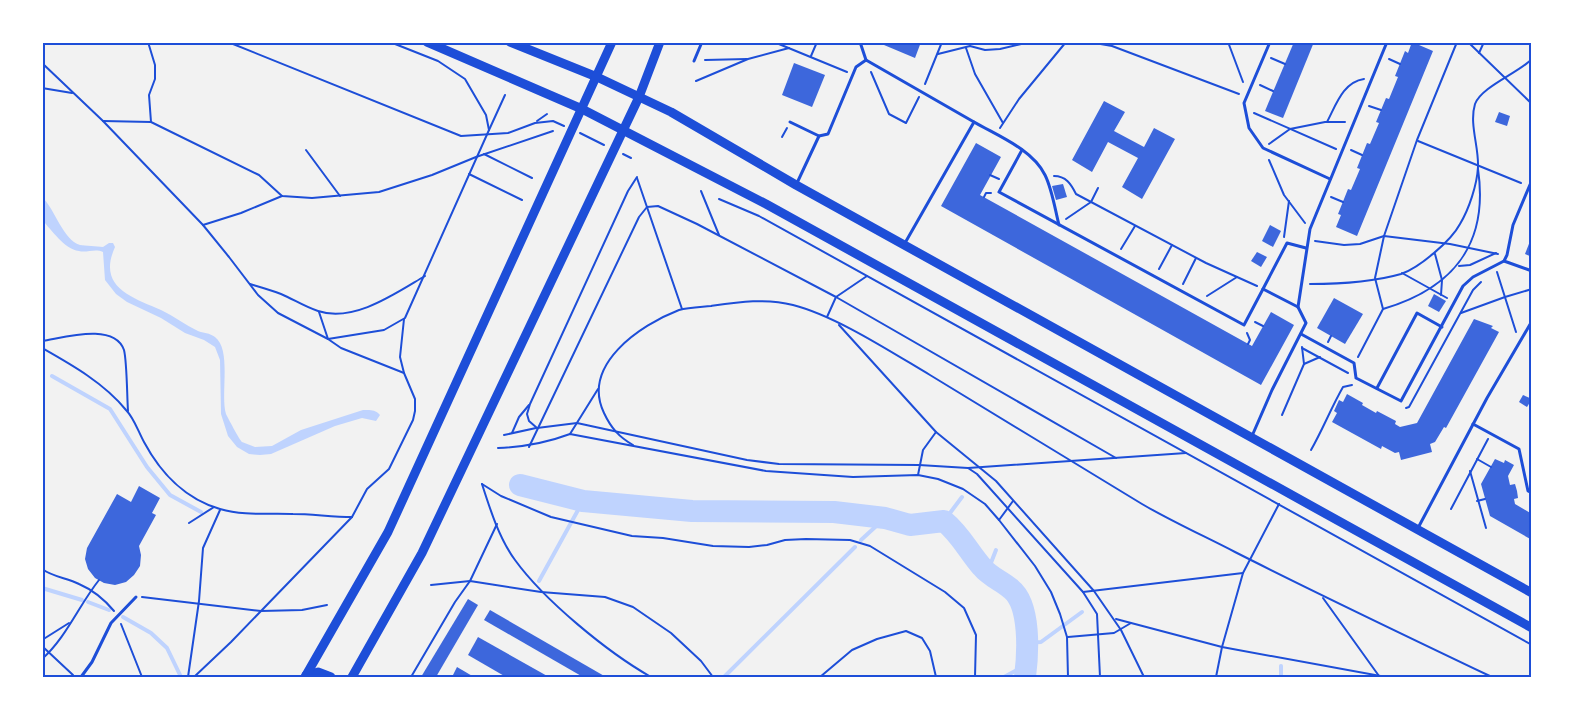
<svg xmlns="http://www.w3.org/2000/svg" width="1574" height="719" font-family="'Roboto Condensed',sans-serif">
  <style>
    .water { fill: #bfd3fe }
    .lines { fill: none; stroke-linecap: round; stroke-linejoin: round }
    .stream { stroke: #bfd3fe; stroke-width: 4 }
    .river { stroke: #bfd3fe; stroke-width: 22 }
    .building { fill: #3d67dc }
    .path { stroke: #1d4ed8; stroke-width: 2 }
    .service { stroke: #1d4ed8; stroke-width: 3 }
    .secondary { stroke: #1d4ed8; stroke-width: 9 }
    .neatline { fill: none; stroke: #1d4ed8; stroke-width: 2 }
  </style>
  <rect width="100%" height="100%" fill="#f2f2f2"/>
  <path class="water" d="M 42,197 C 55,209 63,240 80,245 C 85,246 97,246 103,247 L 109,243 L 113,243 L 115,247 C 97,287 131,297 161,310 C 174,316 185,325 198,331 C 203,333 210,333 215,337 C 232,350 220,395 226,414 C 228,418 239,439 242,442 L 255,447 L 272,446 L 301,430 L 363,410 C 369,410 375,409 380,415 L 376,421 L 362,418 L 335,426 L 271,454 L 260,455 L 249,454 L 237,447 L 228,436 L 221,414 L 220,360 L 215,347 L 204,340 L 185,333 L 161,318 L 127,302 L 116,294 L 105,280 L 103,252 C 95,248 87,253 79,251 C 64,249 52,230 42,220 Z"/>
  <g class="lines">
    <g class="stream">
      <polyline points="52,376 110,409 147,467 170,495 201,512"/>
      <polyline points="944,521 962,497"/>
      <polyline points="861,540 885,518"/>
      <polyline points="987,573 996,550"/>
      <polyline points="539,581 583,501"/>
      <polyline points="42,588 82,600"/>
      <polyline points="88,602 109,610"/>
      <polyline points="123,617 151,633 167,648 181,677"/>
      <polyline points="1026,643 1041,642 1082,612"/>
      <polyline points="1281,666 1281,677"/>
      <polyline points="724,677 855,547"/>
      <polyline points="1004,677 1017,670 1026,669"/>
    </g>
    <path class="river" d="M 520,485 L 583,501 L 692,511 L 834,512 L 885,518 L 910,525 L 944,521 C 961,535 968,551 982,567 C 990,577 1002,581 1011,589 C 1031,605 1028,654 1025,677"/>
  </g>
  <g class="building">
    <polygon points="886,42 921,42 915,58 884,45"/>
    <polygon points="1294,42 1314,42 1283,118 1265,111"/>
    <polygon points="1412,42 1433,51 1357,236 1336,227 1341,215 1338,214 1348,189 1351,190 1360,169 1357,168 1367,143 1370,144 1379,123 1376,122 1386,98 1389,99 1398,77 1395,76 1405,51 1408,53"/>
    <polygon points="794,63 825,75 812,107 782,95"/>
    <polygon points="1104,101 1125,112 1114,131 1144,147 1154,128 1175,139 1142,199 1122,187 1138,158 1108,142 1092,172 1072,160"/>
    <polygon points="1499,112 1510,116 1507,126 1495,122"/>
    <polygon points="976,143 1001,157 980,195 1252,346 1271,312 1294,325 1261,385 941,206"/>
    <polygon points="1063,184 1067,197 1056,200 1052,186"/>
    <polygon points="1270,225 1281,231 1273,247 1262,241"/>
    <polygon points="1532,236 1532,257 1525,254"/>
    <polygon points="1257,252 1267,257 1261,267 1251,261"/>
    <polygon points="1434,294 1446,301 1439,312 1428,306"/>
    <polygon points="1334,298 1363,314 1345,344 1317,328"/>
    <polygon points="1474,319 1493,326 1491,328 1499,332 1446,428 1444,427 1435,442 1430,444 1432,452 1401,460 1399,452 1395,453 1382,446 1381,449 1332,422 1337,413 1334,411 1339,400 1343,402 1347,394 1363,403 1362,405 1376,413 1377,411 1396,421 1395,424 1400,427 1417,423"/>
    <polygon points="1523,395 1532,399 1527,407 1519,402"/>
    <polygon points="1495,459 1504,463 1505,460 1514,465 1508,476 1510,485 1515,484 1517,491 1518,498 1514,499 1515,504 1532,514 1532,540 1490,516 1481,484"/>
    <polygon points="139,486 160,498 152,513 156,515 139,546 141,555 140,566 134,575 126,582 115,585 104,583 95,578 88,569 85,559 87,548 117,494 131,502"/>
    <polygon points="468,599 478,605 436,677 421,677"/>
    <polygon points="490,610 606,677 583,677 484,620"/>
    <polygon points="478,637 549,677 506,677 468,655"/>
    <polygon points="457,667 474,677 452,677"/>
  </g>
  <g class="lines">
    <g class="path">
      <polyline points="148,42 155,65 155,79 149,95 151,122"/>
      <polyline points="228,42 461,136 508,133 535,123 553,121 564,126"/>
      <polyline points="774,42 847,72"/>
      <polyline points="1089,42 1112,46 1239,94"/>
      <polyline points="1228,42 1243,82"/>
      <polyline points="1468,42 1532,104"/>
      <polyline points="966,48 975,74 1003,123"/>
      <polyline points="1479,53 1484,42"/>
      <polyline points="938,54 970,46 985,50 1000,49 1030,42"/>
      <polyline points="811,56 817,42"/>
      <polyline points="1271,58 1285,64"/>
      <polyline points="1389,59 1400,64"/>
      <polyline points="705,60 747,59"/>
      <polyline points="42,63 103,121 203,225 229,257 258,295 278,313 328,339 384,330 405,318 489,130 486,115 465,79 438,61 390,42"/>
      <polyline points="871,72 889,114 906,123 919,97"/>
      <polyline points="696,81 748,59 789,48"/>
      <polyline points="925,84 942,42"/>
      <polyline points="1260,85 1273,91"/>
      <polyline points="42,88 72,93"/>
      <polyline points="1369,106 1381,110"/>
      <polyline points="1254,113 1336,149"/>
      <polyline points="103,121 151,122 259,175 282,196 312,198 379,192 432,175 476,157 553,131"/>
      <polyline points="537,121 547,114"/>
      <path d="M 1327,122 C 1336,105 1343,82 1364,79"/>
      <polyline points="1000,128 1019,99 1066,42"/>
      <polyline points="489,130 505,95"/>
      <polyline points="580,133 604,145"/>
      <polyline points="782,137 787,128"/>
      <polyline points="1418,141 1521,183"/>
      <polyline points="1269,144 1290,129 1325,122 1345,122"/>
      <polyline points="306,150 340,196"/>
      <polyline points="1351,150 1362,155"/>
      <polyline points="484,154 532,178"/>
      <polyline points="623,154 631,158"/>
      <polyline points="1269,160 1284,195 1305,223"/>
      <polyline points="469,174 522,200"/>
      <polyline points="990,175 999,179"/>
      <path d="M 1054,176 C 1066,176 1071,184 1076,194 L 1206,263 L 1257,286"/>
      <polyline points="637,177 628,191 530,404 527,414 529,421 537,428 577,423 747,460 779,464 919,465 968,468 977,474 1083,592 1097,614 1100,677"/>
      <polyline points="637,178 682,309"/>
      <polyline points="701,191 719,235"/>
      <polyline points="984,197 986,193 991,193"/>
      <polyline points="1331,197 1343,202"/>
      <polyline points="719,199 759,216 1532,645"/>
      <polyline points="1066,219 1091,202 1098,188"/>
      <polyline points="203,225 241,213 282,196"/>
      <polyline points="1284,237 1289,201"/>
      <polyline points="1315,241 1344,245 1360,244 1384,236 1450,244 1498,254"/>
      <polyline points="1121,249 1135,226"/>
      <polyline points="1435,254 1442,280 1441,295"/>
      <polyline points="1459,266 1470,265 1496,253"/>
      <polyline points="1159,269 1172,245"/>
      <polyline points="1497,272 1516,332"/>
      <polyline points="1402,273 1447,298"/>
      <path d="M 250,284 C 260,287 271,290 281,294 C 293,299 305,307 318,311 C 354,323 396,293 425,276"/>
      <polyline points="1183,284 1196,258"/>
      <path d="M 1310,284 C 1339,284 1373,282 1401,274 C 1419,268 1451,241 1460,224 C 1469,209 1477,185 1478,167 C 1479,147 1469,124 1475,104 C 1481,87 1518,73 1532,59"/>
      <polyline points="1207,296 1237,277"/>
      <path d="M 1383,309 C 1454,288 1489,244 1478,169"/>
      <polyline points="1461,313 1505,297 1532,289"/>
      <polyline points="827,317 836,297 867,276"/>
      <polyline points="1255,322 1263,326"/>
      <polyline points="839,325 936,432 996,481 1094,591 1121,630 1144,677"/>
      <polyline points="1247,333 1250,340 1248,344"/>
      <path d="M 42,341 C 63,338 114,322 124,350 C 127,362 127,397 128,411"/>
      <polyline points="1328,342 1331,336"/>
      <path d="M 42,348 C 72,365 104,383 126,410 C 134,418 138,431 144,442 C 160,472 185,499 220,509 C 244,516 268,513 293,514 C 312,514 332,517 352,517 L 367,489 L 389,469 L 413,420 L 415,411 L 415,399 L 404,373 L 341,348 L 328,339 L 319,312"/>
      <polyline points="1302,348 1348,373"/>
      <polyline points="1358,357 1383,309 1375,278 1384,236 1417,140 1457,42"/>
      <polyline points="1304,364 1320,357"/>
      <polyline points="404,373 400,357 404,319"/>
      <polyline points="1406,408 1409,407 1473,290 1481,282"/>
      <polyline points="1282,415 1304,364 1302,347"/>
      <polyline points="512,433 519,417 529,405"/>
      <polyline points="570,434 598,389"/>
      <polyline points="504,435 536,428"/>
      <path d="M 633,445 C 619,437 611,428 604,413 C 581,365 640,325 679,310 C 689,307 701,307 711,306 C 739,302 766,298 793,305 C 836,316 891,352 930,375 C 1001,418 1071,461 1142,504 C 1171,521 1204,536 1235,552 C 1320,595 1406,636 1492,677"/>
      <polyline points="529,447 639,217 647,207 658,206 697,224 836,297 1116,458"/>
      <path d="M 498,448 C 524,447 546,443 570,434 L 766,471 L 853,477 L 918,475 L 938,479 L 963,489 L 985,504 L 999,520 L 1035,566 L 1051,592 L 1060,614 L 1067,637 L 1068,677"/>
      <path d="M 1311,450 C 1323,429 1331,408 1343,387 L 1352,385"/>
      <polyline points="1477,459 1491,467"/>
      <polyline points="968,468 1186,453"/>
      <polyline points="1470,471 1486,528"/>
      <polyline points="918,475 923,450 936,432"/>
      <polyline points="482,484 501,496 551,517 632,536 663,538 713,546 749,547 767,545 785,540 806,539 850,540 870,546 945,592 964,608 976,635 975,677"/>
      <path d="M 482,484 C 490,509 499,538 515,560 C 544,600 607,652 651,677"/>
      <polyline points="1477,501 1485,499"/>
      <polyline points="1451,509 1488,439"/>
      <polyline points="999,520 1013,501"/>
      <polyline points="189,523 214,507"/>
      <path d="M 42,569 C 53,577 67,578 79,584 C 93,590 104,599 114,611"/>
      <polyline points="431,585 470,581 541,592 605,597 633,607 671,633 701,661 713,677"/>
      <polyline points="1083,592 1243,573"/>
      <polyline points="142,597 261,611 302,610 327,605"/>
      <polyline points="1323,598 1379,676"/>
      <polyline points="1116,619 1222,647 1386,677"/>
      <polyline points="121,624 142,677"/>
      <polyline points="1068,637 1114,633 1131,623"/>
      <polyline points="42,640 69,623"/>
      <polyline points="42,646 73,675"/>
      <path d="M 42,659 C 66,638 79,605 99,580"/>
      <polyline points="188,677 199,601 203,548 220,510"/>
      <polyline points="194,677 231,642 352,517"/>
      <polyline points="411,677 455,602 470,581 497,524"/>
      <polyline points="820,677 852,650 877,639 906,631 922,638 930,651 936,677"/>
      <polyline points="1216,677 1222,647 1243,573 1279,504"/>
    </g>
    <g class="service">
      <polyline points="860,42 866,60"/>
      <polyline points="1270,42 1244,103 1249,128 1263,148 1330,179"/>
      <polyline points="694,61 702,42"/>
      <polyline points="790,122 819,136 828,134 856,67 866,60 974,122"/>
      <polyline points="1022,150 999,192 1244,325 1263,289 1298,307 1306,323 1272,390 1252,436"/>
      <polyline points="1532,180 1513,225 1507,255 1504,261 1532,271"/>
      <polyline points="797,183 819,136"/>
      <path d="M 905,243 L 974,122 C 998,136 1032,149 1045,175 C 1052,189 1055,209 1059,225"/>
      <polyline points="1263,289 1287,243 1306,248"/>
      <polyline points="1298,307 1310,229 1387,42"/>
      <polyline points="1301,334 1354,363 1356,378 1401,401 1463,286 1473,277 1504,261"/>
      <polyline points="1377,388 1417,313 1442,327"/>
      <polyline points="1473,424 1519,449 1528,491 1532,493"/>
      <polyline points="1418,528 1487,398 1532,321"/>
      <polyline points="81,677 92,662 111,623 136,597"/>
    </g>
    <g class="secondary">
      <polyline points="427,42 582,109 766,204 1532,628"/>
      <polyline points="510,42 597,77 671,112 796,185 1532,593"/>
      <polyline points="306,675 318,672 331,677"/>
      <polyline points="305,677 388,532 612,42"/>
      <polyline points="352,677 422,553 639,97 660,42"/>
    </g>
  </g>
  <rect width="1574" height="719" fill="none" stroke="#ffffff" stroke-width="87"/>
  <rect x="44" y="44" width="1486" height="632" class="neatline"/>
</svg>
